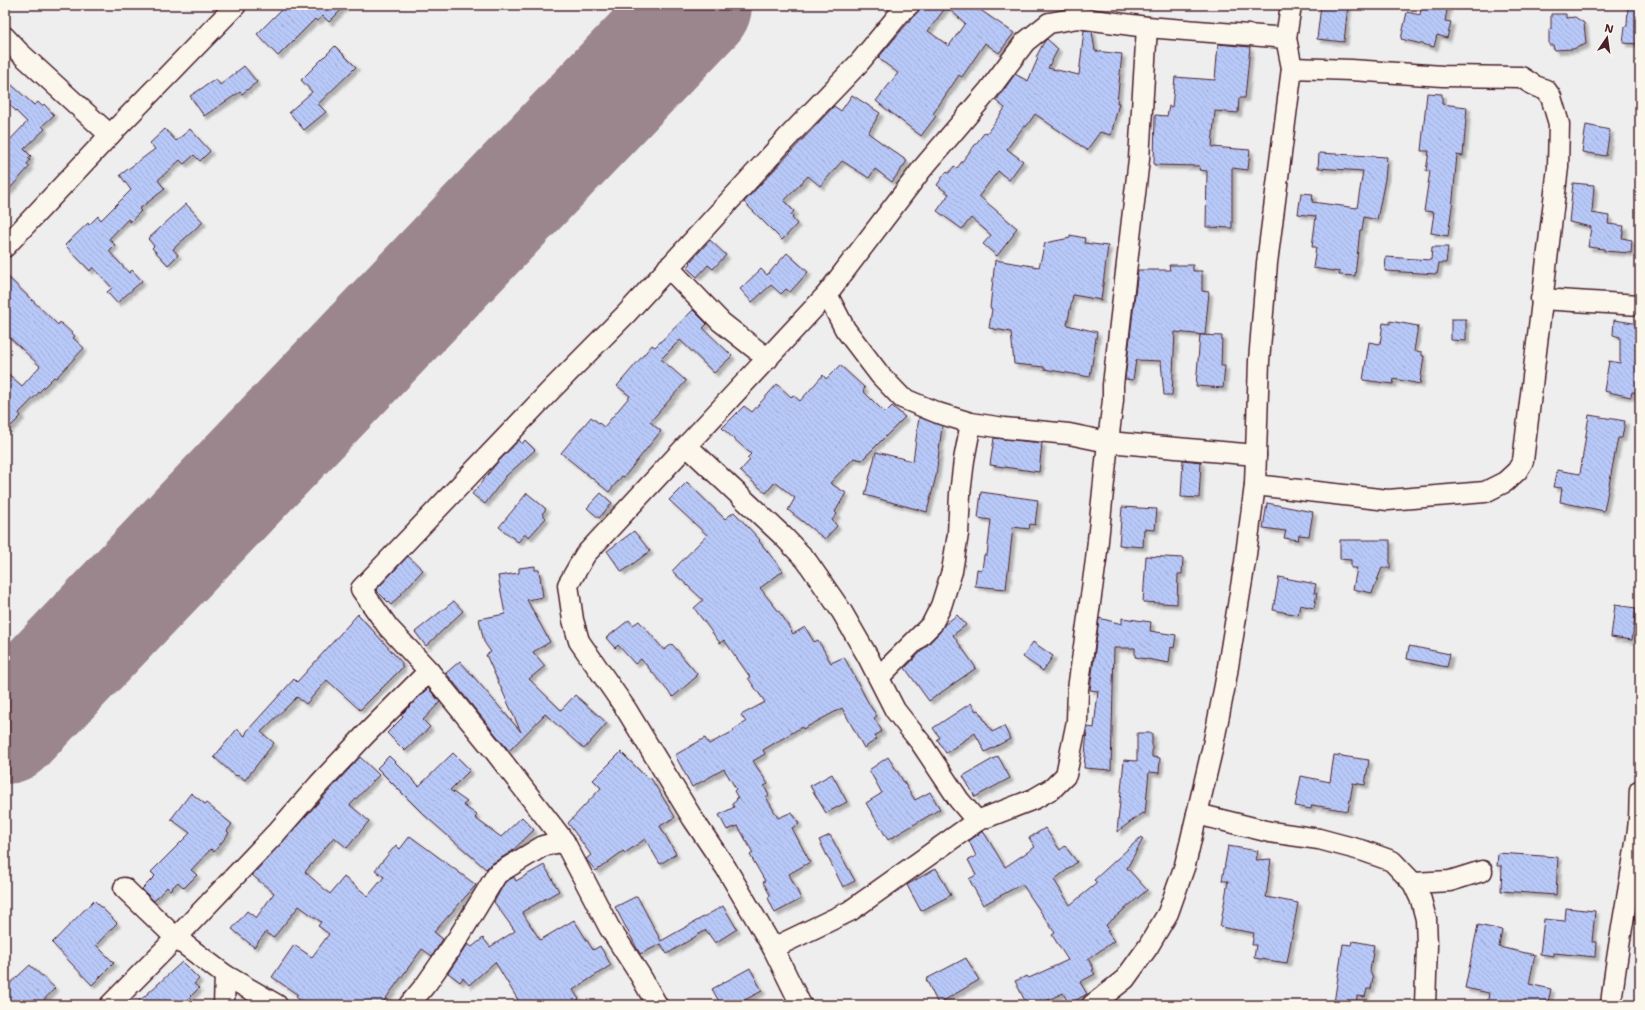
<svg xmlns="http://www.w3.org/2000/svg" width="1645" height="1010" font-family="'Shantell Sans',sans-serif">
  <style>
    .lines { fill: none; stroke-linecap: round; stroke-linejoin: round }
    .runway { stroke: #9c868d; stroke-width: 112 }
    .building { fill: url(#building-back-hatch); stroke: #4a1f2b; fill-rule: evenodd; filter: url(#shadow) }
    .minor-casing { stroke: #4a1f2b; stroke-width: 23 }
    .minor { stroke: #fbf7ec; stroke-width: 20 }
  </style>
  <defs>
    <pattern id="building-back-hatch" width="6" height="6" patternUnits="userSpaceOnUse"><rect width="6" height="6" fill="#b8c9f9"/><path d="M-1 5l2 2M0 0l6 6M5-1l2 2" fill="none" stroke="#a0acd6"/></pattern>
    <filter id="shadow"><feDropShadow dx="3.5" dy="3.5" stdDeviation="1" flood-color="#0004"/></filter>
  </defs>
  <rect width="100%" height="100%" fill="#eeeeef"/>
  <filter id="ink" filterUnits="userSpaceOnUse"><feTurbulence type="fractalNoise" baseFrequency=".025" numOctaves="2"/><feDisplacementMap in="SourceGraphic" scale="8" xChannelSelector="R" yChannelSelector="G"/><feConvolveMatrix kernelMatrix="1 2 1 2 8 2 1 2 1" color-interpolation-filters="sRGB"/></filter>
  <g filter="url(#ink)">
    <g class="lines">
      <polyline class="runway" points="5,728 696,5"/>
    </g>
    <g class="building">
      <polygon points="286,5 346,5 329,22 323,16 317,21 315,19 278,56 257,34"/>
      <path d="M 923,5 L 973,5 L 1014,33 L 999,53 L 985,43 L 962,77 L 959,75 L 933,114 L 936,116 L 921,136 L 876,101 L 898,73 L 878,58 ZM 946,7 L 965,23 L 949,46 L 928,31 Z"/>
      <polygon points="1321,5 1348,5 1344,42 1317,39"/>
      <polygon points="1426,5 1448,5 1445,21 1451,22 1447,38 1437,35 1434,47 1401,39 1407,12 1420,15 1421,8 1425,9"/>
      <polygon points="1628,5 1640,5 1640,44 1623,43 1625,26 1627,26"/>
      <polygon points="1551,14 1566,14 1566,18 1575,17 1584,23 1586,44 1573,49 1554,50 1553,45 1549,45 1549,29 1551,29"/>
      <polygon points="1084,30 1092,31 1095,51 1122,54 1117,103 1119,103 1111,135 1100,132 1087,150 1035,114 1026,127 1024,126 1007,149 1023,161 1009,180 998,171 979,196 1017,228 1013,233 1014,234 997,256 983,244 991,235 971,218 962,229 937,211 949,194 937,185 946,172 949,173 954,166 957,168 985,132 987,133 1005,108 996,101 1015,74 1028,81 1038,58 1036,57 1044,42 1047,39 1058,49 1048,68 1079,75"/>
      <polygon points="1218,44 1250,47 1245,98 1239,98 1238,113 1215,111 1212,147 1250,150 1248,170 1232,168 1232,228 1206,227 1207,171 1199,170 1200,166 1154,165 1155,115 1167,116 1169,106 1172,107 1175,77 1215,80"/>
      <polygon points="335,46 356,67 318,104 326,112 304,130 289,112 312,92 301,80"/>
      <polygon points="244,66 257,82 242,94 240,92 204,116 190,96 216,79 220,85"/>
      <polygon points="5,79 34,105 38,102 42,106 44,104 54,115 42,126 45,129 24,149 31,156 28,158 30,160 27,164 30,166 5,194 5,145 27,122 5,100"/>
      <polygon points="1427,93 1442,94 1442,104 1467,107 1463,156 1457,155 1453,199 1448,236 1431,233 1434,212 1424,211 1430,171 1426,171 1429,151 1421,151"/>
      <polygon points="852,95 880,113 868,133 907,161 892,182 875,169 869,178 842,161 820,186 808,176 784,201 794,211 791,215 793,217 792,218 797,224 782,240 744,202 834,106 841,111"/>
      <polygon points="1586,125 1610,130 1606,156 1582,152"/>
      <polygon points="165,129 176,141 190,129 210,151 200,161 194,155 184,164 180,160 158,180 165,189 139,209 141,211 130,222 128,219 109,239 115,245 109,251 129,273 132,270 142,281 117,303 107,292 112,288 93,267 90,271 65,245 88,223 89,225 98,216 101,220 131,190 120,175 155,149 150,143"/>
      <polygon points="1319,153 1387,157 1385,179 1377,220 1364,217 1362,230 1360,230 1355,276 1339,275 1340,272 1313,268 1316,247 1312,247 1316,216 1298,214 1301,193 1313,194 1312,202 1357,208 1363,171 1318,168"/>
      <polygon points="1573,183 1594,185 1592,213 1609,216 1608,224 1624,226 1622,238 1632,240 1631,253 1604,251 1604,249 1588,247 1591,227 1569,222"/>
      <polygon points="186,204 203,222 173,249 178,255 168,265 152,248 154,246 148,239"/>
      <polygon points="1070,235 1085,238 1084,243 1108,246 1101,300 1073,295 1067,325 1097,332 1090,377 1044,369 1044,367 1014,364 1011,332 989,328 992,309 990,308 995,260 1039,267 1045,243 1070,238"/>
      <polygon points="710,240 726,255 713,269 708,265 697,277 687,268 691,263 690,262"/>
      <polygon points="1432,247 1448,247 1446,263 1439,263 1437,274 1385,271 1386,257 1431,260"/>
      <polygon points="787,253 808,272 790,292 786,289 781,294 771,285 752,302 740,289 761,269 767,275"/>
      <polygon points="1169,265 1193,265 1193,271 1202,271 1202,291 1209,292 1205,335 1175,332 1172,395 1164,395 1161,361 1136,360 1133,380 1125,379 1138,270 1170,270"/>
      <polygon points="5,274 58,325 60,322 75,336 73,338 84,348 56,378 54,377 45,386 19,413 21,416 5,432 5,371 22,386 40,366 5,333"/>
      <polygon points="693,310 707,324 703,328 732,356 714,373 680,340 661,359 686,381 650,422 661,431 624,477 622,476 609,492 561,453 591,417 604,427 630,396 617,386 652,345 655,347"/>
      <polygon points="1451,319 1466,319 1466,341 1451,340"/>
      <polygon points="1614,320 1640,324 1640,346 1637,369 1640,370 1640,393 1632,392 1631,397 1604,391 1609,361 1620,363 1620,337 1613,335"/>
      <polygon points="1390,321 1418,326 1414,351 1422,352 1422,356 1424,356 1420,384 1394,379 1393,384 1363,380 1369,342 1380,344 1383,323 1390,324"/>
      <polygon points="1200,335 1222,336 1221,366 1225,366 1223,388 1196,386"/>
      <polygon points="840,365 865,388 863,391 885,413 892,406 905,417 862,460 854,458 830,483 846,493 835,512 837,514 832,520 837,526 825,539 788,510 795,498 775,482 766,493 740,471 750,460 747,458 751,454 722,428 744,406 752,412 777,384 791,397 793,395 800,401 823,375 826,379"/>
      <polygon points="1589,415 1625,421 1622,438 1618,438 1604,511 1560,502 1562,488 1553,487 1557,470 1580,474"/>
      <polygon points="919,417 942,426 936,476 927,512 865,495 876,452 913,461"/>
      <polygon points="994,438 1042,443 1039,472 990,465"/>
      <polygon points="519,440 522,444 525,440 535,450 506,476 485,504 472,494 497,463"/>
      <polygon points="1183,460 1201,462 1199,498 1181,497"/>
      <polygon points="687,482 725,519 734,512 760,540 759,541 783,571 760,588 783,617 793,634 805,627 814,642 818,640 831,663 844,657 869,704 877,716 874,718 882,731 875,736 877,739 864,748 842,708 803,729 802,727 763,750 765,754 753,761 768,784 764,786 769,795 766,797 778,818 792,812 799,824 792,828 810,862 789,874 801,899 775,913 768,898 770,895 763,882 765,881 750,855 753,853 738,826 727,830 719,815 734,807 732,804 737,800 736,799 738,798 734,791 736,789 724,769 692,787 675,755 705,738 709,744 734,731 733,730 746,722 741,715 765,702 748,678 750,677 724,640 720,643 694,608 703,600 672,571 707,535 669,500"/>
      <polygon points="981,492 1038,500 1035,525 1030,524 1029,529 1013,527 1006,589 975,586 977,569 982,570 984,555 987,555 991,520 978,518"/>
      <polygon points="527,493 546,509 542,514 546,518 529,537 525,534 518,542 499,527"/>
      <polygon points="601,493 612,503 599,518 587,508"/>
      <polygon points="1267,503 1313,512 1309,536 1299,535 1298,540 1284,538 1286,531 1263,528"/>
      <polygon points="1122,507 1157,509 1155,530 1144,529 1143,547 1119,545"/>
      <polygon points="634,531 650,551 622,572 607,551"/>
      <polygon points="1340,540 1390,540 1390,568 1382,568 1372,593 1353,589 1357,568 1351,568 1351,560 1340,559"/>
      <polygon points="408,556 423,570 391,605 376,590"/>
      <polygon points="1146,556 1183,558 1182,574 1178,574 1177,604 1143,602"/>
      <polygon points="535,566 535,570 539,570 543,597 527,600 550,642 533,652 545,666 529,679 561,710 575,695 607,723 584,749 545,714 509,751 446,673 460,661 521,732 486,655 491,652 484,642 479,619 505,614 498,576 519,573 519,568"/>
      <polygon points="1279,577 1316,584 1314,593 1317,593 1314,608 1300,605 1298,615 1273,610"/>
      <polygon points="454,601 463,611 426,646 415,632"/>
      <polygon points="1615,605 1636,608 1632,640 1611,637"/>
      <polygon points="358,614 402,663 402,668 360,710 327,680 306,704 297,697 261,732 274,743 245,780 239,776 234,775 214,757 237,729 245,736 247,731 294,679 297,682"/>
      <polygon points="957,615 966,625 953,635 976,668 929,701 905,668 940,632 944,625"/>
      <polygon points="1099,618 1122,624 1122,618 1151,622 1150,631 1176,635 1174,648 1171,647 1169,663 1135,657 1135,648 1114,648 1111,770 1084,768 1087,730 1088,727 1094,728 1098,691 1090,690"/>
      <polygon points="629,620 633,625 639,621 664,650 672,644 697,674 695,676 696,677 673,697 641,659 635,664 618,645 615,648 606,638"/>
      <polygon points="1033,642 1053,656 1043,671 1023,657"/>
      <polygon points="1409,646 1450,654 1447,667 1407,659"/>
      <polygon points="428,688 440,702 423,720 430,727 405,751 387,733 403,717 401,715"/>
      <polygon points="971,703 976,711 978,710 992,732 1004,726 1010,739 985,752 975,733 946,753 937,739 940,738 933,728"/>
      <polygon points="1137,733 1152,733 1152,757 1160,758 1159,773 1149,772 1145,814 1142,813 1117,832 1124,760 1137,761"/>
      <polygon points="621,752 647,778 650,777 675,817 660,826 676,854 660,864 645,839 625,853 623,851 596,871 586,859 591,855 568,823 601,788 593,780"/>
      <polygon points="453,753 470,770 450,790 467,802 463,805 477,815 475,818 501,837 522,817 534,830 511,852 491,864 486,869 423,814 377,768 389,756 419,786"/>
      <polygon points="1334,755 1369,760 1365,785 1353,783 1348,811 1312,805 1311,809 1295,806 1301,776 1330,782"/>
      <polygon points="998,756 1010,778 975,797 963,776"/>
      <polygon points="360,757 379,775 350,805 369,821 347,848 334,837 305,872 330,894 344,877 368,896 384,877 375,870 396,845 400,849 410,836 476,885 434,932 443,939 432,956 422,949 381,1005 307,1005 296,997 298,995 272,977 294,945 312,957 329,934 318,926 321,922 299,906 273,938 266,932 254,947 232,929 247,911 256,918 274,893 252,875"/>
      <polygon points="888,757 915,800 930,792 940,809 888,840 866,803 882,793 869,770"/>
      <polygon points="832,774 847,802 826,813 810,786"/>
      <polygon points="191,793 205,804 206,803 232,824 227,831 229,833 214,852 211,849 191,870 197,875 184,888 178,882 170,890 167,887 154,901 142,889 155,876 151,872 190,833 171,819"/>
      <polygon points="1045,828 1060,850 1065,846 1077,862 1054,880 1070,905 1097,883 1094,880 1141,837 1143,839 1127,868 1147,890 1106,925 1109,930 1107,931 1114,941 1088,959 1094,969 1092,970 1095,974 1080,982 1087,994 1069,1004 1063,993 1038,1005 1027,1005 1015,981 1027,976 1029,978 1068,960 1052,935 1055,933 1022,884 983,905 969,879 976,875 968,860 976,856 969,841 983,831 1005,867 1035,847 1029,838"/>
      <polygon points="830,835 855,881 843,887 819,840"/>
      <polygon points="1228,846 1258,851 1256,860 1271,859 1266,897 1298,903 1287,963 1254,958 1256,945 1252,945 1254,933 1220,927 1228,881 1222,881"/>
      <polygon points="1498,853 1558,857 1556,895 1501,891 1502,866 1497,866"/>
      <polygon points="544,865 559,891 522,912 540,940 574,920 593,950 600,946 611,965 573,990 579,999 570,1005 521,1005 495,962 469,985 463,978 460,982 448,973 468,944 472,947 483,938 490,947 515,931 494,902 505,882 514,877 516,881"/>
      <polygon points="936,868 951,895 921,911 907,885"/>
      <polygon points="637,896 661,941 723,906 737,929 715,943 706,930 667,954 661,944 640,954 615,907"/>
      <polygon points="94,900 117,923 96,945 114,963 92,985 52,943"/>
      <polygon points="1566,908 1595,911 1592,942 1596,942 1595,957 1554,953 1554,956 1540,954 1544,919 1565,921"/>
      <polygon points="1478,925 1502,930 1499,947 1535,955 1529,984 1551,989 1548,1002 1544,1001 1544,1005 1487,1005 1489,993 1465,988"/>
      <polygon points="1353,941 1374,945 1370,971 1373,977 1371,989 1367,989 1365,997 1357,996 1356,1005 1334,1003 1343,944 1352,945"/>
      <polygon points="966,958 979,980 938,1004 926,979"/>
      <polygon points="182,962 199,979 194,984 199,988 190,997 198,1005 135,1005"/>
      <polygon points="30,965 55,988 39,1005 5,1005 5,988"/>
      <polygon points="750,968 762,991 735,1005 721,1005 712,989"/>
    </g>
    <g class="lines">
      <g class="minor-casing">
        <g id="minor">
          <polyline points="5,37 20,53 110,135"/>
          <polyline points="5,247 110,135 236,5"/>
          <polyline points="668,267 721,322 768,359"/>
          <polyline points="827,294 845,329 880,375 902,398 938,413 971,423 1004,428 1069,434 1108,442 1113,400 1113,385 1139,159 1147,27"/>
          <polyline points="1541,299 1640,305"/>
          <polyline points="687,446 783,536 806,560 842,612 868,657 895,710 921,743 959,800 977,821 850,911 773,948"/>
          <polyline points="1255,485 1388,500 1485,492 1505,482 1517,471 1523,461 1558,167 1559,124 1551,97 1546,90 1535,86 1521,77 1443,76 1351,70 1292,68"/>
          <polyline points="879,677 932,624 941,606 952,571 958,534 960,494 964,460 971,423"/>
          <polyline points="1197,814 1270,832 1319,839 1364,851 1392,861 1413,883 1421,900 1426,919 1427,945 1425,1005"/>
          <polyline points="977,821 1034,799 1053,788 1066,775 1077,721 1078,689 1096,560 1108,442 1256,455"/>
          <polyline points="1413,883 1450,881 1482,871"/>
          <polyline points="124,888 176,938 225,975 277,1005"/>
          <polyline points="110,1005 176,938 276,833 319,784 366,734 429,671"/>
          <polyline points="224,1005 225,975"/>
          <polyline points="409,1005 427,983 458,938 497,874 543,846 564,841"/>
          <polyline points="657,1005 640,975 609,927 564,841 496,753 429,671 388,627 361,589 551,390 627,313 787,138 859,63 901,12 909,5"/>
          <polyline points="801,1005 773,948 726,868 693,819 626,709 579,641 573,620 568,585 585,555 827,294 922,169 989,90 1025,42 1049,23 1078,18 1147,27 1286,38"/>
          <polyline points="1092,1005 1125,979 1148,947 1168,913 1185,865 1212,750 1225,685 1245,562 1255,485 1259,361 1267,263 1292,68 1286,38 1291,5"/>
          <path d="M 1611,1005 C 1617,946 1630,888 1638,829 C 1640,816 1639,803 1640,790"/>
        </g>
      </g>
      <use href="#minor" class="minor"/>
    </g>
  </g>
  <rect width="1645" height="1010" fill="none" stroke="#fbf7ec" stroke-width="20"/>
  <rect x="10" y="10" width="1625" height="990" fill="none" stroke="#4a1f2b" stroke-width="1.5" filter="url(#ink)"/>
  <g transform="translate(1607 38) rotate(13)" stroke="#fbf7ec" stroke-width="3" paint-order="stroke">
  <path d="M0-3L7 15L0 10L-7 15Z" fill="#4a1f2b"/>
  <text y="-6" font-size="11" font-weight="bold" text-anchor="middle" fill="#4a1f2b">N</text>
  </g>
</svg>
